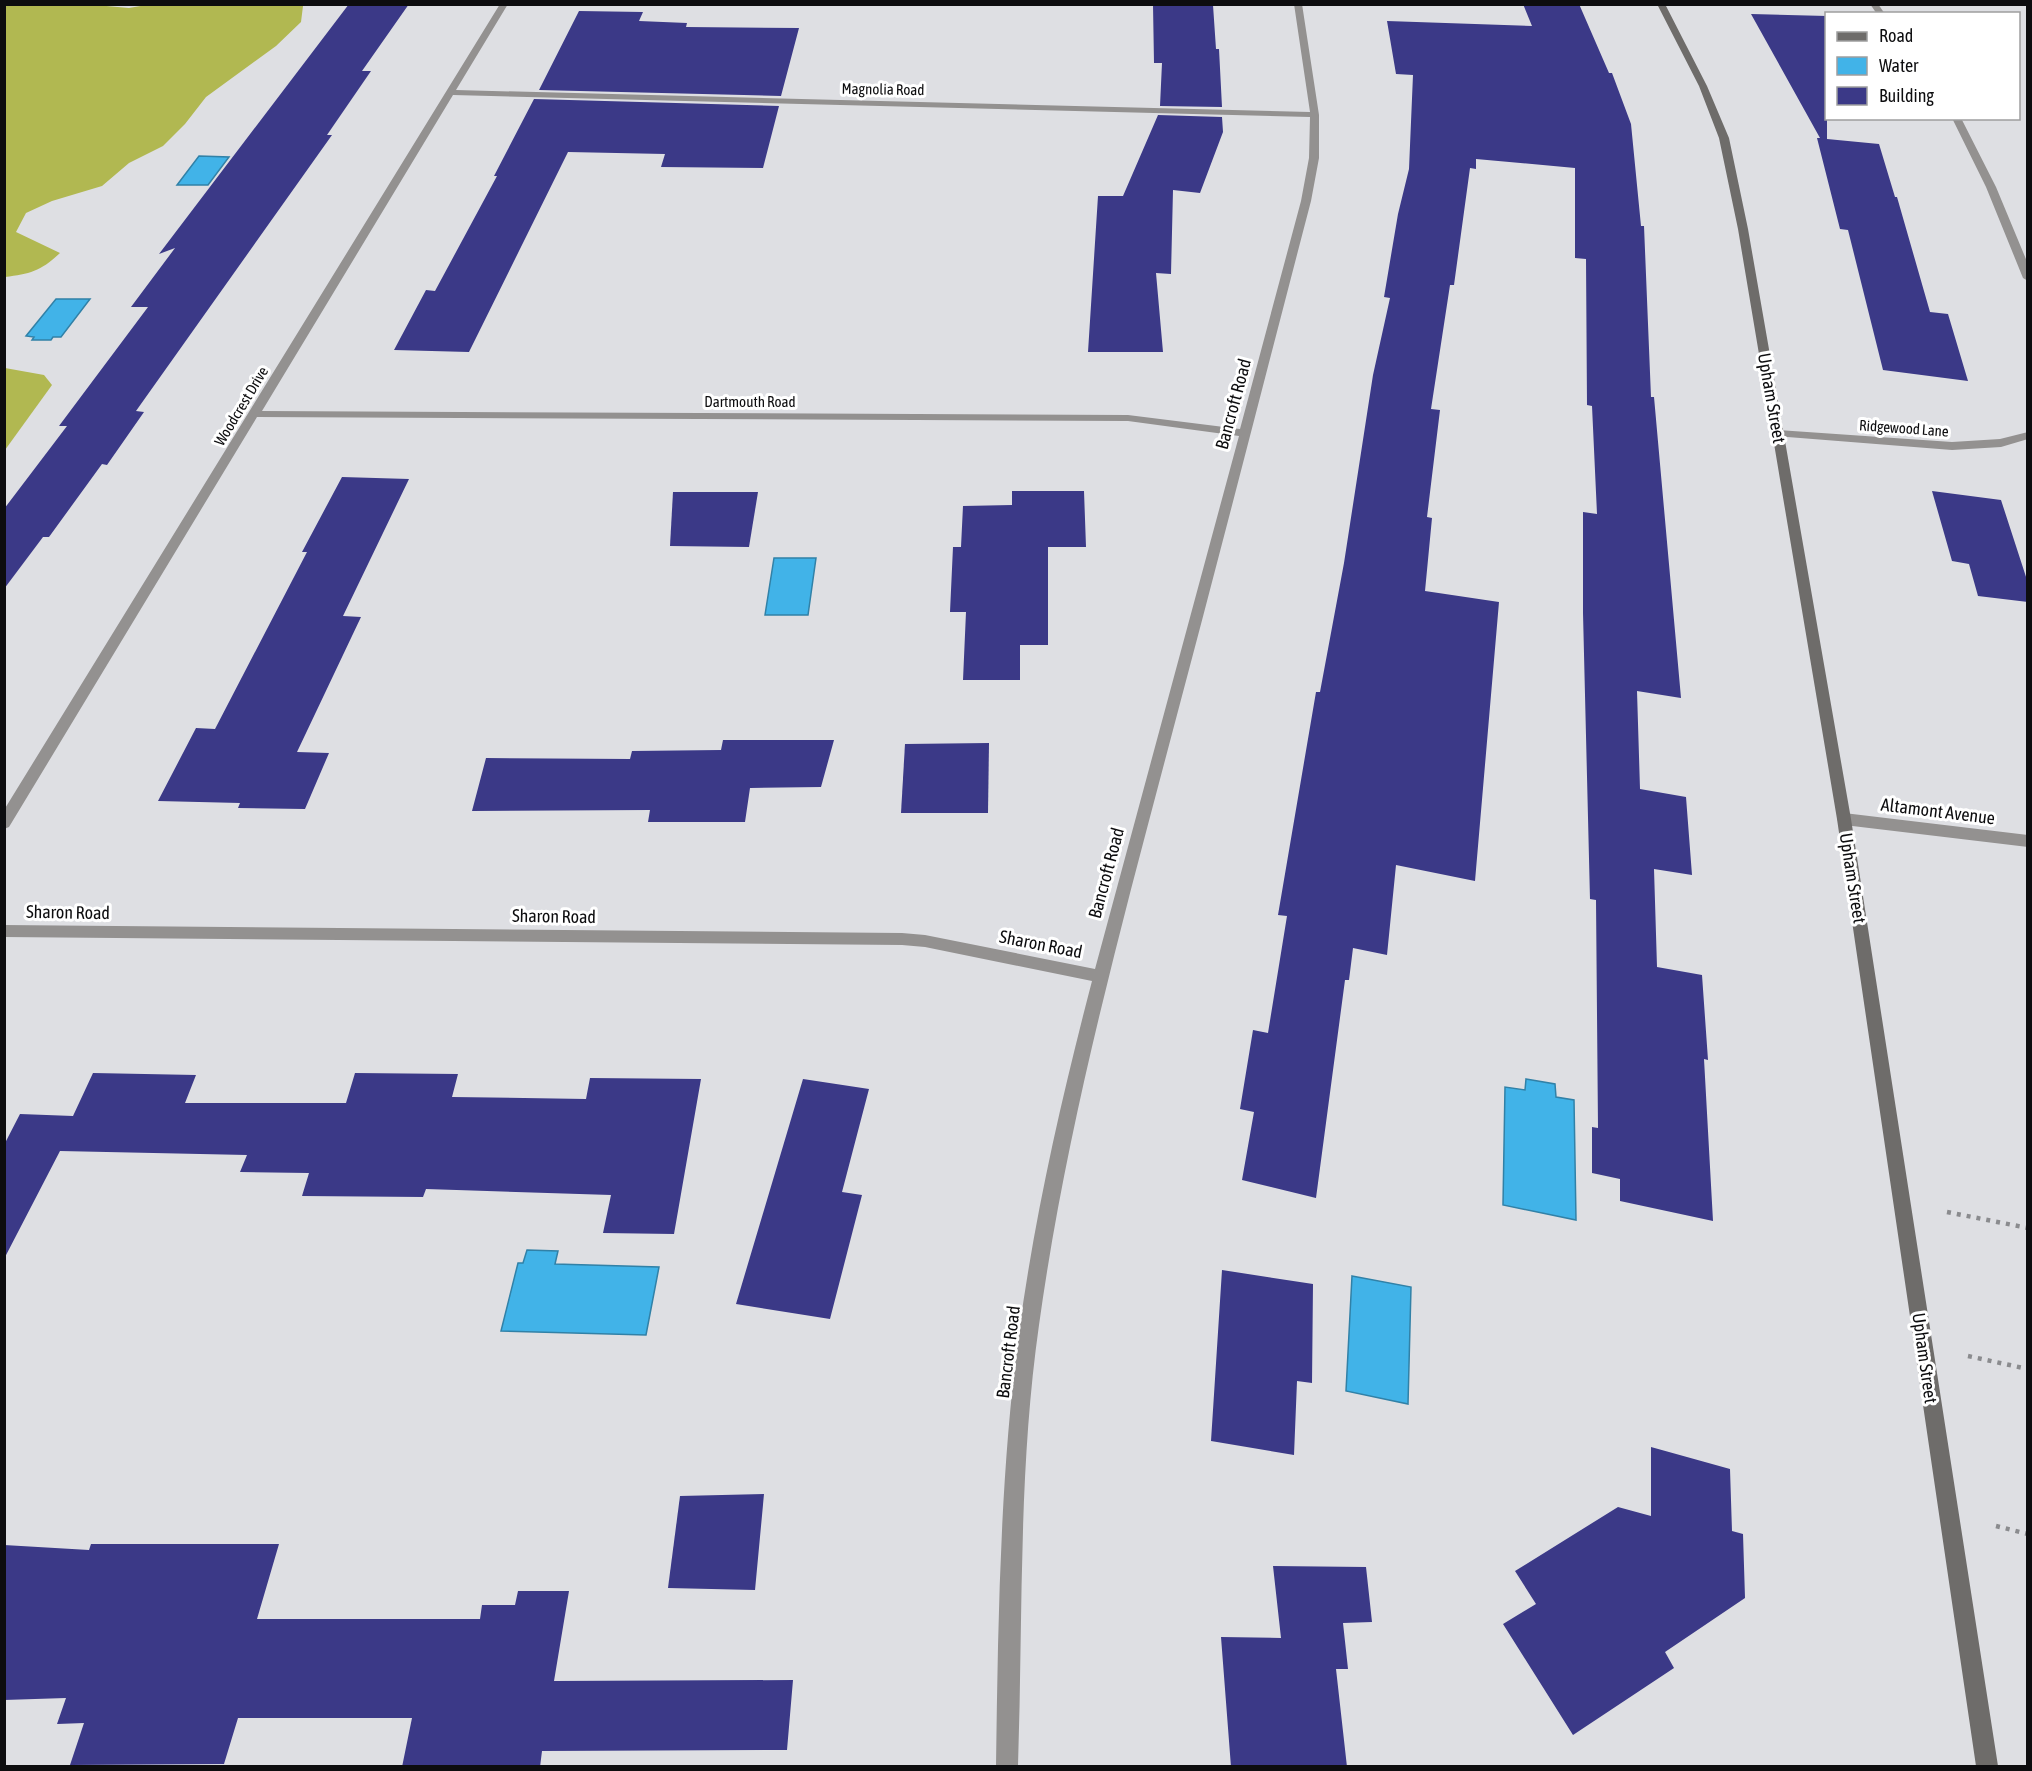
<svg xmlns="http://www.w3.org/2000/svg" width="2032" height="1771" font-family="'Asap Condensed',sans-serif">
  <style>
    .forest { fill: #b1b851 }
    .water { fill: #41b3e8; stroke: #3181a7; stroke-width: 1.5 }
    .building { fill: #3b3987 }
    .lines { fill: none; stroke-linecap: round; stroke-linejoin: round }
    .path { stroke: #8a8b8e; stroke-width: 4.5; stroke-dasharray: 4 6; stroke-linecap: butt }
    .street { fill: #939190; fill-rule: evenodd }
    .secondary { fill: #6e6c6a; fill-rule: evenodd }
    .labels { text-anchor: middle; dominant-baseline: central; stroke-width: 6; stroke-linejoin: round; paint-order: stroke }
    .far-street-label { font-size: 15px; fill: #0d0d0f; stroke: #fff }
    .street-label { font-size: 18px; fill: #0d0d0f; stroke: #fff }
  </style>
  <rect width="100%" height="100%" fill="#dedfe3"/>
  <g class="forest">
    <path d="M 84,4 L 129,8 L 152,4 L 303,6 L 301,22 L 276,46 L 206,97 L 185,124 L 163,146 L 129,163 L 102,186 L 52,201 L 26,213 L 16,232 L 60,253 C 41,271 30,274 5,277 L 5,5 Z"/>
    <polygon points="5,368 44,375 52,385 5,450"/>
  </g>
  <g class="water">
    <polygon points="199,156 229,157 208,185 177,185"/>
    <polygon points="56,299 90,299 61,337 53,337 51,340 32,340 34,337 26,336"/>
    <polygon points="774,558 816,558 808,615 765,615"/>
    <polygon points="1526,1079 1555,1084 1556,1097 1574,1100 1576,1220 1503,1205 1505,1087 1525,1090"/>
    <polygon points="527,1250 558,1251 555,1264 659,1267 646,1335 501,1331 518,1263 523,1263"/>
    <polygon points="1352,1276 1411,1287 1408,1404 1346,1391"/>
  </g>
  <g class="building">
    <polygon points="349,4 409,4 362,71 371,71 327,135 332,135 136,411 144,412 107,465 102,464 49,537 43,537 4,589 4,509 67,426 59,426 148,307 131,307 175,248 159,254"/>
    <polygon points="1523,4 1579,4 1609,73 1612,73 1631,124 1641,226 1644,226 1651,397 1654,397 1681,698 1637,691 1640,789 1686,797 1692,875 1654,869 1657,967 1702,975 1708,1060 1704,1059 1713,1221 1620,1201 1620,1179 1592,1173 1592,1127 1598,1128 1596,900 1590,899 1583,613 1583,512 1597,514 1592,406 1587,405 1586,259 1575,258 1575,168 1476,159 1476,169 1470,168 1454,285 1450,285 1431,409 1440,410 1427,517 1432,518 1425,591 1499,602 1475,881 1396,865 1387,955 1353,948 1349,980 1345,980 1316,1198 1242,1180 1254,1112 1240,1109 1253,1030 1268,1033 1287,916 1278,915 1316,692 1320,692 1344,563 1373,375 1390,298 1384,297 1398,214 1409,169 1413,75 1396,74 1387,21 1532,26"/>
    <polygon points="1153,5 1213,5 1216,49 1219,49 1222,107 1160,106 1162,63 1154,63"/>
    <polygon points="579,11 643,12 639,21 687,23 686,27 799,28 781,96 539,90"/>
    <polygon points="1751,14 1827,16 1827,139 1879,144 1895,197 1897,197 1930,312 1948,314 1968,381 1883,370 1848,230 1840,229 1817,138 1820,138"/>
    <polygon points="534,99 779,106 763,168 661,167 665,154 568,152 469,352 394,350 426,290 435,291 497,176 494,176"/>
    <polygon points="1158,115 1222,117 1223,132 1200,193 1173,190 1171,274 1156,273 1163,352 1088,352 1098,196 1123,196"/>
    <polygon points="342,477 409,479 343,616 361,617 297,752 329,753 305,809 238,808 240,803 158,801 196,728 215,729 307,552 302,552"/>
    <polygon points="1012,491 1084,491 1086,547 1048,547 1048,645 1020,645 1020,680 963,680 966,612 950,612 953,547 961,547 963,506 1012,505"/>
    <polygon points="1932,491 2001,500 2028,583 2028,602 1978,596 1969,564 1952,561"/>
    <polygon points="673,492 758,492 749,547 670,546"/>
    <polygon points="723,740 834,740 821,787 750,788 745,822 648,822 650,810 472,811 486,758 630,759 632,751 721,750"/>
    <polygon points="989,743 988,813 901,813 905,744"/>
    <polygon points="93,1073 196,1075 185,1103 346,1103 355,1073 458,1074 452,1097 586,1099 590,1078 701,1079 674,1234 603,1233 611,1195 426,1189 423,1197 302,1196 309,1173 240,1172 247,1155 60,1151 4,1259 4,1145 20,1114 73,1116"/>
    <polygon points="803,1079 869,1089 842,1192 862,1195 830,1319 736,1304"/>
    <polygon points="1222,1270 1313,1284 1312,1383 1297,1381 1294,1455 1211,1441"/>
    <polygon points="1651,1447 1730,1469 1732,1531 1743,1534 1745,1598 1665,1652 1674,1668 1573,1735 1503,1624 1536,1604 1515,1571 1618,1507 1651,1516"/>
    <polygon points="764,1494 755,1590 668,1588 680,1496"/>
    <polygon points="91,1544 279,1544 257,1619 480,1619 482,1605 515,1605 518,1591 569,1591 554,1681 793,1680 787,1750 542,1751 540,1767 402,1767 412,1718 238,1718 224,1764 70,1765 84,1723 57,1724 66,1698 4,1700 4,1545 89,1550"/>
    <polygon points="1273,1566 1366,1567 1372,1622 1343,1623 1348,1669 1336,1669 1347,1767 1231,1767 1221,1637 1281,1638"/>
  </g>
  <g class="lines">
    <g class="path">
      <polyline points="1947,1212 2028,1228"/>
      <polyline points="1968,1356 2028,1369"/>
      <polyline points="1996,1526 2028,1534"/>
    </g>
    <g class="street">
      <path d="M 500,4 L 508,4 L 456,90 L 1310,112 L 1294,4 L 1302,4 L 1319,115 L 1319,158 L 1311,201 C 1265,377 1220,554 1173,730 C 1121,927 1067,1123 1039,1325 C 1018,1472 1023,1619 1018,1766 L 996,1766 C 998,1621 1000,1476 1019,1332 C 1035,1214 1062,1096 1092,981 L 925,947 L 902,945 L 4,937 L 4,925 L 902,933 L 925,935 L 1095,969 L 1239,436 L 1128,421 L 257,417 L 9,827 L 4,829 L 4,810 ZM 453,95 L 1310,117 L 1309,158 L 1301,201 L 1240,429 L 1128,415 L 262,411 Z"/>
      <polygon points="1870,4 1878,4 1885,14 1877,14"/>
      <polygon points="1952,118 1961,118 1996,187 2028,264 2028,281 2023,278 1986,187"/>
      <polygon points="1778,430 1952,442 2000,439 2028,432 2028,439 2001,447 1952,450 1774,436 1772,434"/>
      <polygon points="1844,813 2028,835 2028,847 1844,825 1839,823 1837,819 1839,815"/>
    </g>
    <polygon class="secondary" points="1657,4 1665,4 1707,86 1729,138 1748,229 1851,819 1998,1766 1976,1766 1837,819 1738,229 1719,138 1699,86"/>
  </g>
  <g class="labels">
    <g class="far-street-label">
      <text transform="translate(883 89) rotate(1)">Magnolia Road</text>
      <text x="750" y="401">Dartmouth Road</text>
      <text transform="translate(241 406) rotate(-59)">Woodcrest Drive</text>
      <text transform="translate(1904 428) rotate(4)">Ridgewood Lane</text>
    </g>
    <g class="street-label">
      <text transform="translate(1772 398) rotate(80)">Upham Street</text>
      <text transform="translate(1233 404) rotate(-75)">Bancroft Road</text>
      <text transform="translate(1938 811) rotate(7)">Altamont Avenue</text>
      <text transform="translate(1106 873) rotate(-75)">Bancroft Road</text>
      <text transform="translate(1853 878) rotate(81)">Upham Street</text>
      <text transform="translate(68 912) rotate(1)">Sharon Road</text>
      <text transform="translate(554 916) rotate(1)">Sharon Road</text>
      <text transform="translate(1041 944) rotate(11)">Sharon Road</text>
      <text transform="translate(1008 1352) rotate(-83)">Bancroft Road</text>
      <text transform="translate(1925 1358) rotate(82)">Upham Street</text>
    </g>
  </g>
  <rect width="2032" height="1771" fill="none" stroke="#0d0d0f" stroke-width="12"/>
  <rect x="1825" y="12" width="195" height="108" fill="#ffffff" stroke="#9e9e9f" stroke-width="1.5"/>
  <rect x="1837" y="32" width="30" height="9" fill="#6e6c6a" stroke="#9e9e9f" stroke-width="1.5"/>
  <text x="1879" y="42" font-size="18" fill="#0d0d0f">Road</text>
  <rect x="1837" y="57" width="30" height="18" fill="#41b3e8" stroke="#9e9e9f" stroke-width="1.5"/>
  <text x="1879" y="72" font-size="18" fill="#0d0d0f">Water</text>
  <rect x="1837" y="87" width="30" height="18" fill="#3b3987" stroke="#9e9e9f" stroke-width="1.5"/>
  <text x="1879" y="102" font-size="18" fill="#0d0d0f">Building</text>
</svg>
